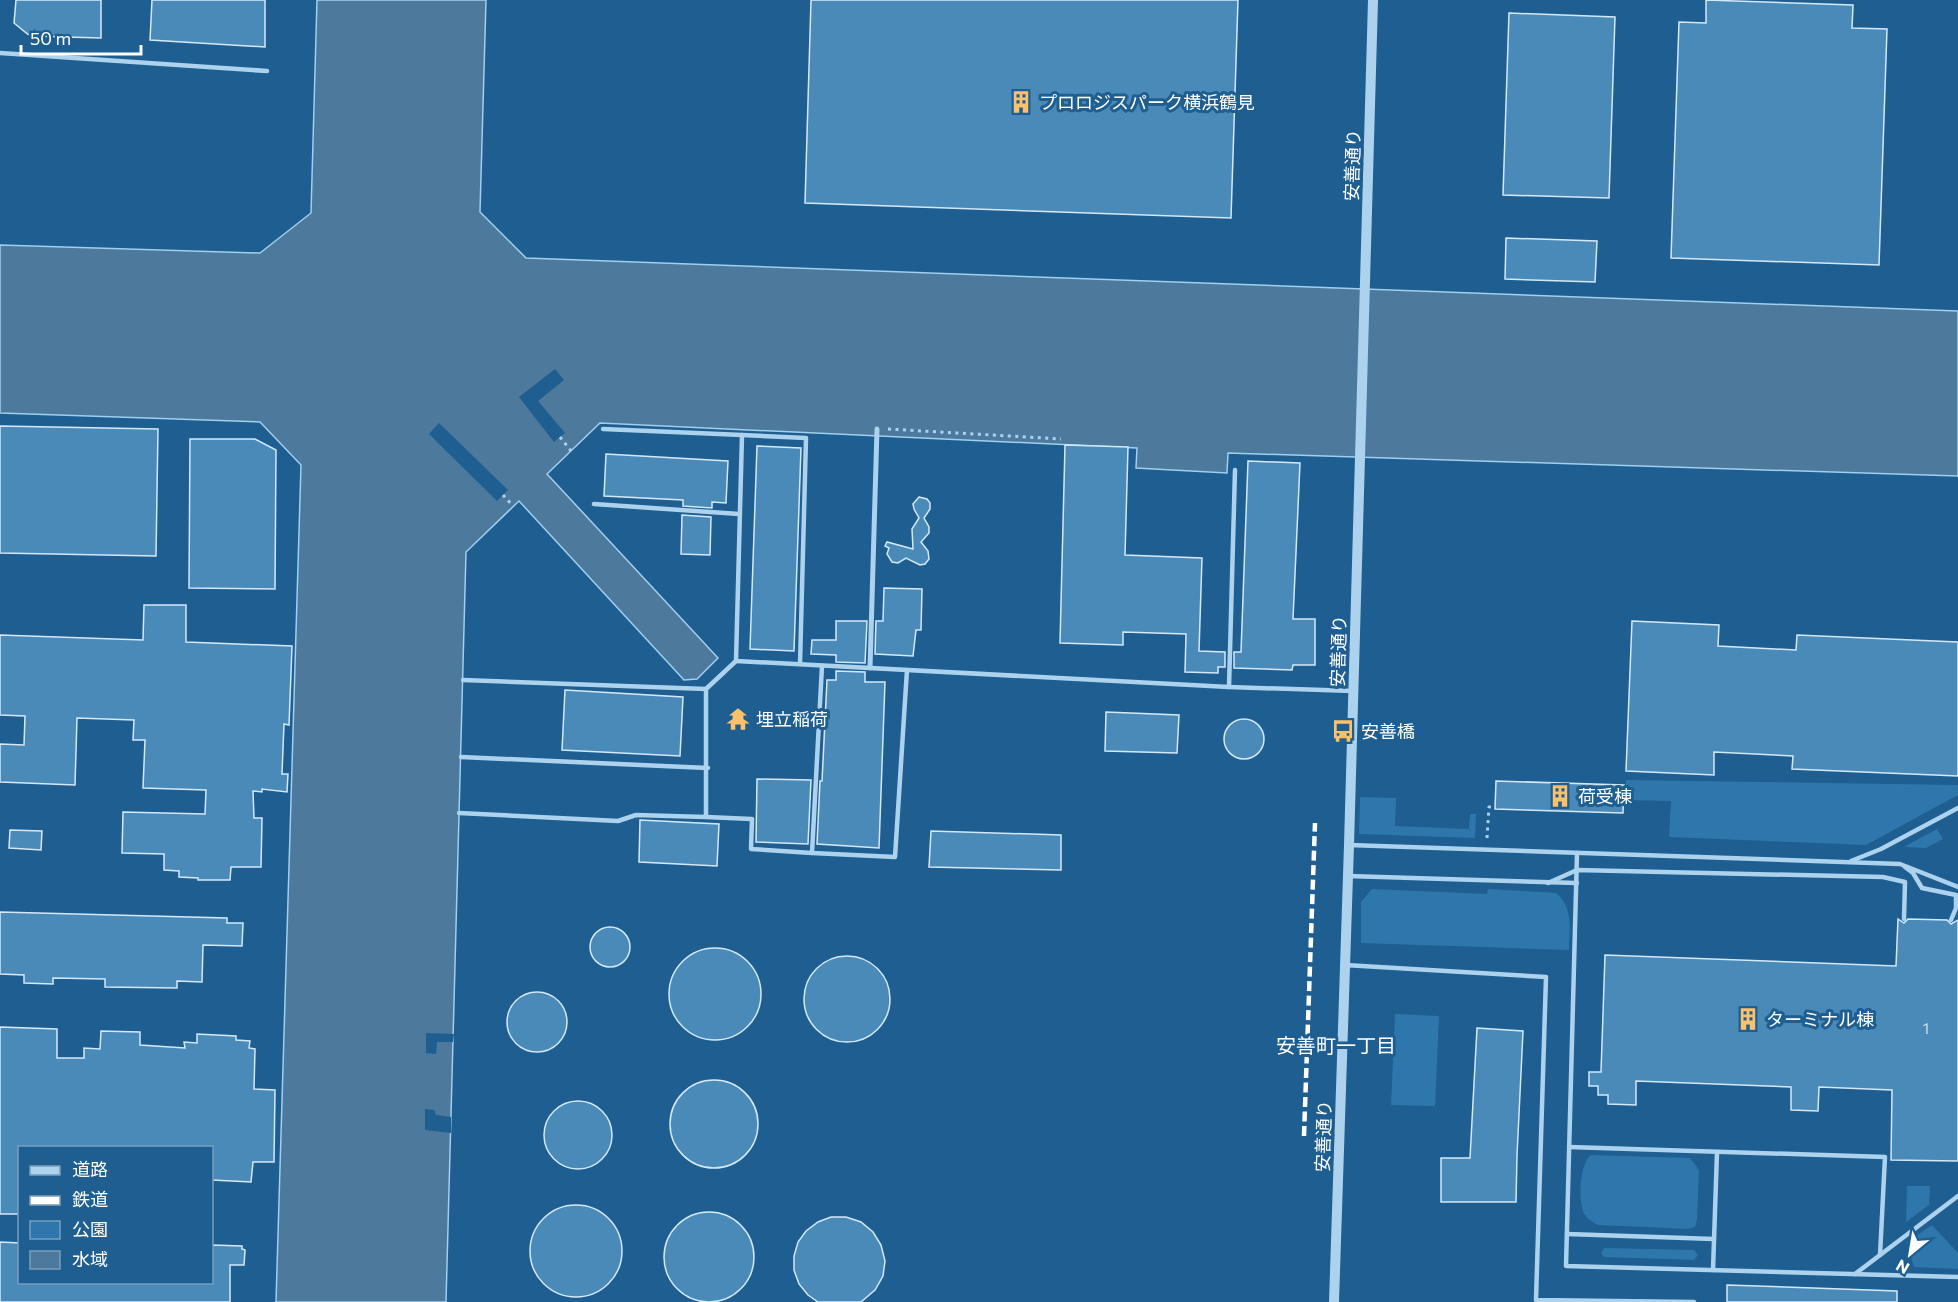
<svg xmlns="http://www.w3.org/2000/svg" width="1958" height="1302" font-family="Commissioner,'Noto Sans JP',sans-serif">
  <style>
    .green { fill: #2e77ac }
    .water { fill: #4c799c; stroke: #a0cfef; stroke-width: 1.5 }
    .pier { fill: #1e5e90 }
    .building { fill: #4a8ab9; stroke: #d3e9fa; stroke-width: 1.5 }
    .lines { fill: none; stroke-linecap: round; stroke-linejoin: round }
    .path { stroke: #add2ee; stroke-width: 3; stroke-dasharray: 3 4.5; stroke-linecap: butt }
    .service { stroke: #add2ee; stroke-width: 4.5 }
    .pedestrian { stroke: #add2ee; stroke-width: 5 }
    .tertiary { stroke: #add2ee; stroke-width: 10 }
    .rail { stroke: #fff; stroke-width: 4.5; stroke-dasharray: 10 4.5; stroke-linecap: butt }
    .labels { text-anchor: middle; dominant-baseline: central; stroke-width: 6; stroke-linejoin: round; paint-order: stroke }
    .number-label { font-size: 15px; fill: #d2e2ee }
    .poi-label { font-size: 18px; fill: #fff; stroke: #1e5e90; text-anchor: start }
    .street-label { font-size: 18px; fill: #fff; stroke: #1e5e90 }
    .neighbourhood-label { font-size: 20px; fill: #fff; stroke: #1e5e90 }
  </style>
  <rect width="100%" height="100%" fill="#1e5e90"/>
  <g class="green">
    <polygon points="1626,780 1958,785 1958,795 1866,845 1669,837 1671,801 1625,800"/>
    <polygon points="1360,797 1396,798 1395,826 1469,829 1470,814 1476,814 1475,838 1359,834"/>
    <polygon points="1937,829 1943,839 1926,848 1904,847"/>
    <path d="M 1372,889 L 1487,894 L 1488,889 L 1556,893 C 1574,907 1569,930 1569,950 L 1361,943 L 1361,902 Z"/>
    <polygon points="1395,1014 1439,1016 1435,1106 1391,1105"/>
    <path d="M 1591,1155 L 1690,1158 L 1699,1170 L 1697,1219 L 1695,1227 L 1688,1229 L 1598,1225 C 1590,1221 1583,1216 1582,1207 C 1579,1195 1580,1163 1591,1155 Z"/>
    <polygon points="1907,1186 1930,1186 1929,1205 1906,1222"/>
    <polygon points="1932,1225 1958,1253 1958,1269 1914,1267 1907,1242"/>
    <polygon points="1604,1248 1694,1250 1698,1255 1694,1260 1604,1257 1601,1253"/>
  </g>
  <polygon class="water" points="317,0 486,0 480,212 526,258 1958,311 1958,476 1228,453 1227,473 1136,468 1137,448 600,423 547,474 718,658 697,679 684,680 519,501 466,552 446,1302 276,1302 301,465 260,422 0,413 0,245 260,253 311,213"/>
  <g class="pier">
    <polygon points="555,369 564,380 538,401 565,433 554,442 519,397"/>
    <polygon points="439,423 508,490 497,501 429,434"/>
    <polygon points="426,1033 454,1034 453,1042 437,1042 436,1054 426,1053"/>
    <polygon points="425,1109 434,1110 436,1115 451,1117 451,1133 425,1130"/>
  </g>
  <g class="building">
    <polygon points="16,0 101,0 101,38 30,36 14,23"/>
    <polygon points="152,0 265,0 265,47 150,40"/>
    <polygon points="811,0 1238,0 1231,218 805,203"/>
    <polygon points="1706,0 1853,5 1852,28 1887,29 1879,265 1671,258 1679,22 1706,23"/>
    <polygon points="1509,13 1615,17 1609,198 1503,195"/>
    <polygon points="1506,238 1597,241 1595,282 1505,279"/>
    <polygon points="0,426 158,429 156,556 0,553"/>
    <polygon points="190,439 255,439 276,450 275,589 189,588"/>
    <polygon points="1065,445 1128,447 1125,555 1202,558 1199,651 1225,652 1225,667 1218,667 1218,673 1185,672 1186,634 1123,632 1123,645 1060,643"/>
    <polygon points="757,446 801,448 794,651 750,649"/>
    <polygon points="606,454 728,461 726,503 712,502 712,508 683,506 683,500 604,496"/>
    <polygon points="1248,461 1300,463 1293,619 1315,619 1315,665 1293,665 1292,670 1234,668 1234,652 1241,652"/>
    <polygon points="919,497 927,499 930,503 930,509 924,518 929,527 929,533 921,542 928,551 929,559 925,564 920,565 906,558 898,563 892,562 887,554 889,548 885,546 887,542 913,549 912,529 919,518 914,509 913,504"/>
    <polygon points="682,515 711,517 710,555 681,554"/>
    <polygon points="884,588 922,589 921,630 916,630 913,656 875,654 876,621 883,621"/>
    <polygon points="144,605 186,605 186,642 292,646 289,725 284,724 282,774 288,774 287,792 262,789 262,792 253,791 254,818 262,818 261,867 231,867 230,880 198,880 198,878 179,877 179,871 164,870 164,854 122,853 123,812 205,814 206,790 143,788 145,740 133,740 134,720 77,718 75,785 0,782 0,744 24,745 25,716 0,715 0,635 143,640"/>
    <polygon points="836,621 867,621 865,663 836,662 836,655 811,654 812,640 836,640"/>
    <polygon points="1632,621 1719,625 1718,646 1796,650 1797,635 1958,642 1958,776 1792,769 1793,756 1714,752 1714,775 1626,771"/>
    <polygon points="836,671 865,672 865,682 885,682 879,848 817,844 820,781 822,781 827,680 836,680"/>
    <polygon points="565,690 683,697 680,756 562,750"/>
    <polygon points="1106,712 1179,715 1177,753 1105,751"/>
    <circle cx="1244" cy="739" r="20"/>
    <polygon points="757,779 811,780 808,844 756,842"/>
    <polygon points="1496,781 1624,785 1623,813 1495,809"/>
    <polygon points="640,820 719,824 717,866 639,862"/>
    <polygon points="10,830 42,831 41,850 9,848"/>
    <polygon points="931,831 1061,835 1061,870 929,867"/>
    <polygon points="0,912 227,918 227,923 243,923 242,946 203,945 202,982 177,981 177,988 105,987 105,979 53,978 53,984 24,983 24,975 0,974"/>
    <polygon points="1898,919 1904,923 1908,919 1947,920 1951,924 1958,920 1958,1161 1891,1160 1892,1090 1819,1087 1818,1111 1791,1110 1791,1087 1636,1081 1636,1105 1608,1104 1608,1095 1598,1095 1598,1086 1589,1086 1589,1072 1601,1072 1605,955 1896,966"/>
    <circle cx="610" cy="947" r="20"/>
    <circle cx="715" cy="994" r="46"/>
    <circle cx="847" cy="999" r="43"/>
    <circle cx="537" cy="1022" r="30"/>
    <polygon points="0,1027 57,1029 57,1058 84,1058 84,1048 100,1049 101,1031 140,1032 140,1045 185,1048 184,1042 197,1043 197,1034 236,1036 236,1040 250,1041 249,1048 255,1049 254,1089 275,1090 274,1162 253,1162 251,1182 212,1180 212,1148 20,1148 20,1214 0,1214"/>
    <polygon points="1477,1028 1523,1031 1517,1156 1516,1202 1441,1202 1441,1158 1470,1158"/>
    <circle cx="714" cy="1124" r="44"/>
    <circle cx="578" cy="1135" r="34"/>
    <circle cx="576" cy="1251" r="46"/>
    <circle cx="709" cy="1257" r="45"/>
    <polygon points="831,1217 846,1217 861,1222 873,1232 881,1245 885,1261 883,1276 875,1290 861,1302 818,1302 808,1295 799,1284 794,1270 794,1256 798,1242 806,1231 818,1222"/>
    <polygon points="0,1242 20,1243 20,1282 212,1282 212,1245 242,1246 242,1249 245,1250 244,1265 230,1265 230,1302 0,1302"/>
    <polygon points="1727,1285 1897,1291 1897,1302 1727,1302"/>
  </g>
  <g class="lines">
    <g class="path">
      <polyline points="888,429 1061,439"/>
      <polyline points="560,437 571,451"/>
      <polyline points="503,495 513,506"/>
      <polyline points="1487,838 1489,807 1495,807"/>
    </g>
    <g class="service">
      <polyline points="0,53 267,71"/>
      <polyline points="742,435 806,438 800,664"/>
      <polyline points="594,504 739,514"/>
      <polyline points="736,661 1229,687 1353,691"/>
      <polyline points="822,666 812,853 895,857 907,670"/>
      <polyline points="463,680 706,689"/>
      <polyline points="1229,687 1235,470"/>
      <polyline points="461,757 708,768"/>
      <polyline points="459,813 618,821 636,815 706,817 706,689 736,661 742,435 603,429"/>
      <polyline points="706,817 752,819 751,849 812,853"/>
      <polyline points="1349,845 1900,864 1958,887"/>
      <polyline points="1577,853 1566,1266 1958,1277"/>
      <polyline points="1851,861 1881,849 1958,808"/>
      <polyline points="1905,867 1913,873 1922,888 1956,895 1956,908 1951,920"/>
      <polyline points="1348,876 1577,883"/>
      <polyline points="1548,883 1577,870 1883,877 1905,882 1904,919"/>
      <polyline points="1345,965 1546,977 1536,1300 1694,1302"/>
      <polyline points="1569,1147 1885,1157 1880,1255"/>
      <polyline points="1567,1234 1714,1239"/>
      <polyline points="1713,1270 1717,1152"/>
      <polyline points="1855,1274 1958,1196"/>
    </g>
    <polyline class="pedestrian" points="870,668 877,429"/>
    <polyline class="tertiary" points="1334,1302 1349,845 1373,0"/>
    <polyline class="rail" points="1304,1136 1315,823"/>
  </g>
  <defs>
    <g id="building-bare" transform="scale(1.8)"><path d="M-4-6H4V6H1V3H-1V6H-4ZM-2.5-4.3h1.7v1.8h-1.7ZM.8-4.3h1.7v1.8H.8ZM-2.5-1h1.7V.8h-1.7ZM.8-1h1.7V.8H.8Z" fill="#fdc16c" stroke="#1e5e90" stroke-width="2.5" paint-order="stroke"/></g>
    <g id="temple-bare" transform="scale(1.8)"><path d="M0-6L5-2H3V0L6.5 2.5H4V6H1.5V3h-3V6H-4V2.5H-6.5L-3 0V-2H-5Z" fill="#fdc16c" stroke="#1e5e90" stroke-width="2.5" paint-order="stroke"/></g>
    <g id="bus-bare" transform="scale(1.8)"><path d="M-5-6H5V4H4V6H2V4H-2V6H-4V4H-5ZM-3.5-4V0h7V-4ZM-3.5 1.2v1.5H-2V1.2ZM2 1.2v1.5H3.5V1.2Z" fill="#fdc16c" stroke="#1e5e90" stroke-width="2.5" paint-order="stroke"/></g>
  </defs>
  <g fill-rule="evenodd">
    <use href="#building-bare" x="1021" y="102"/>
    <use href="#temple-bare" x="738" y="719"/>
    <use href="#bus-bare" x="1343" y="731"/>
    <use href="#building-bare" x="1560" y="796"/>
    <use href="#building-bare" x="1748" y="1019"/>
  </g>
  <g class="labels">
    <g class="number-label">
      <text x="1926" y="1028">1</text>
    </g>
    <g class="poi-label">
      <text x="1039" y="102">プロロジスパーク横浜鶴見</text>
      <text x="756" y="719">埋立稲荷</text>
      <text x="1361" y="731">安善橋</text>
      <text x="1578" y="796">荷受棟</text>
      <text x="1766" y="1019">ターミナル棟</text>
    </g>
    <g class="street-label">
      <text transform="translate(1352 165) rotate(-88)">安善通り</text>
      <text transform="translate(1338 651) rotate(-88)">安善通り</text>
      <text transform="translate(1323 1136) rotate(-88)">安善通り</text>
    </g>
    <g class="neighbourhood-label">
      <text x="1336" y="1045">安善町一丁目</text>
    </g>
  </g>
  <rect x="18" y="1146" width="195" height="138" fill="#1e5e90" stroke="#789ebc" stroke-width="1.5"/>
  <rect x="30" y="1166" width="30" height="9" fill="#add2ee" stroke="#789ebc" stroke-width="1.5"/>
  <text x="72" y="1176" font-size="18" fill="#ffffff">道路</text>
  <rect x="30" y="1196" width="30" height="9" fill="#ffffff" stroke="#789ebc" stroke-width="1.5"/>
  <text x="72" y="1206" font-size="18" fill="#ffffff">鉄道</text>
  <rect x="30" y="1221" width="30" height="18" fill="#2e77ac" stroke="#789ebc" stroke-width="1.5"/>
  <text x="72" y="1236" font-size="18" fill="#ffffff">公園</text>
  <rect x="30" y="1251" width="30" height="18" fill="#4c799c" stroke="#789ebc" stroke-width="1.5"/>
  <text x="72" y="1266" font-size="18" fill="#ffffff">水域</text>
  <g transform="translate(1910 1254) rotate(210)" stroke="#1e5e90" stroke-width="4.5" paint-order="stroke">
  <path d="M0-4.5L10 22L0 15L-10 22Z" fill="#ffffff"/>
  <text y="-9" font-size="16" font-weight="bold" text-anchor="middle" fill="#ffffff">N</text>
  </g>
  <path d="M21 45v9h120v-9" fill="none" stroke="#ffffff" stroke-width="3"/>
  <text x="30" y="45" font-size="18" fill="#ffffff" stroke="#1e5e90" stroke-width="4.5" paint-order="stroke">50 m</text>
</svg>
